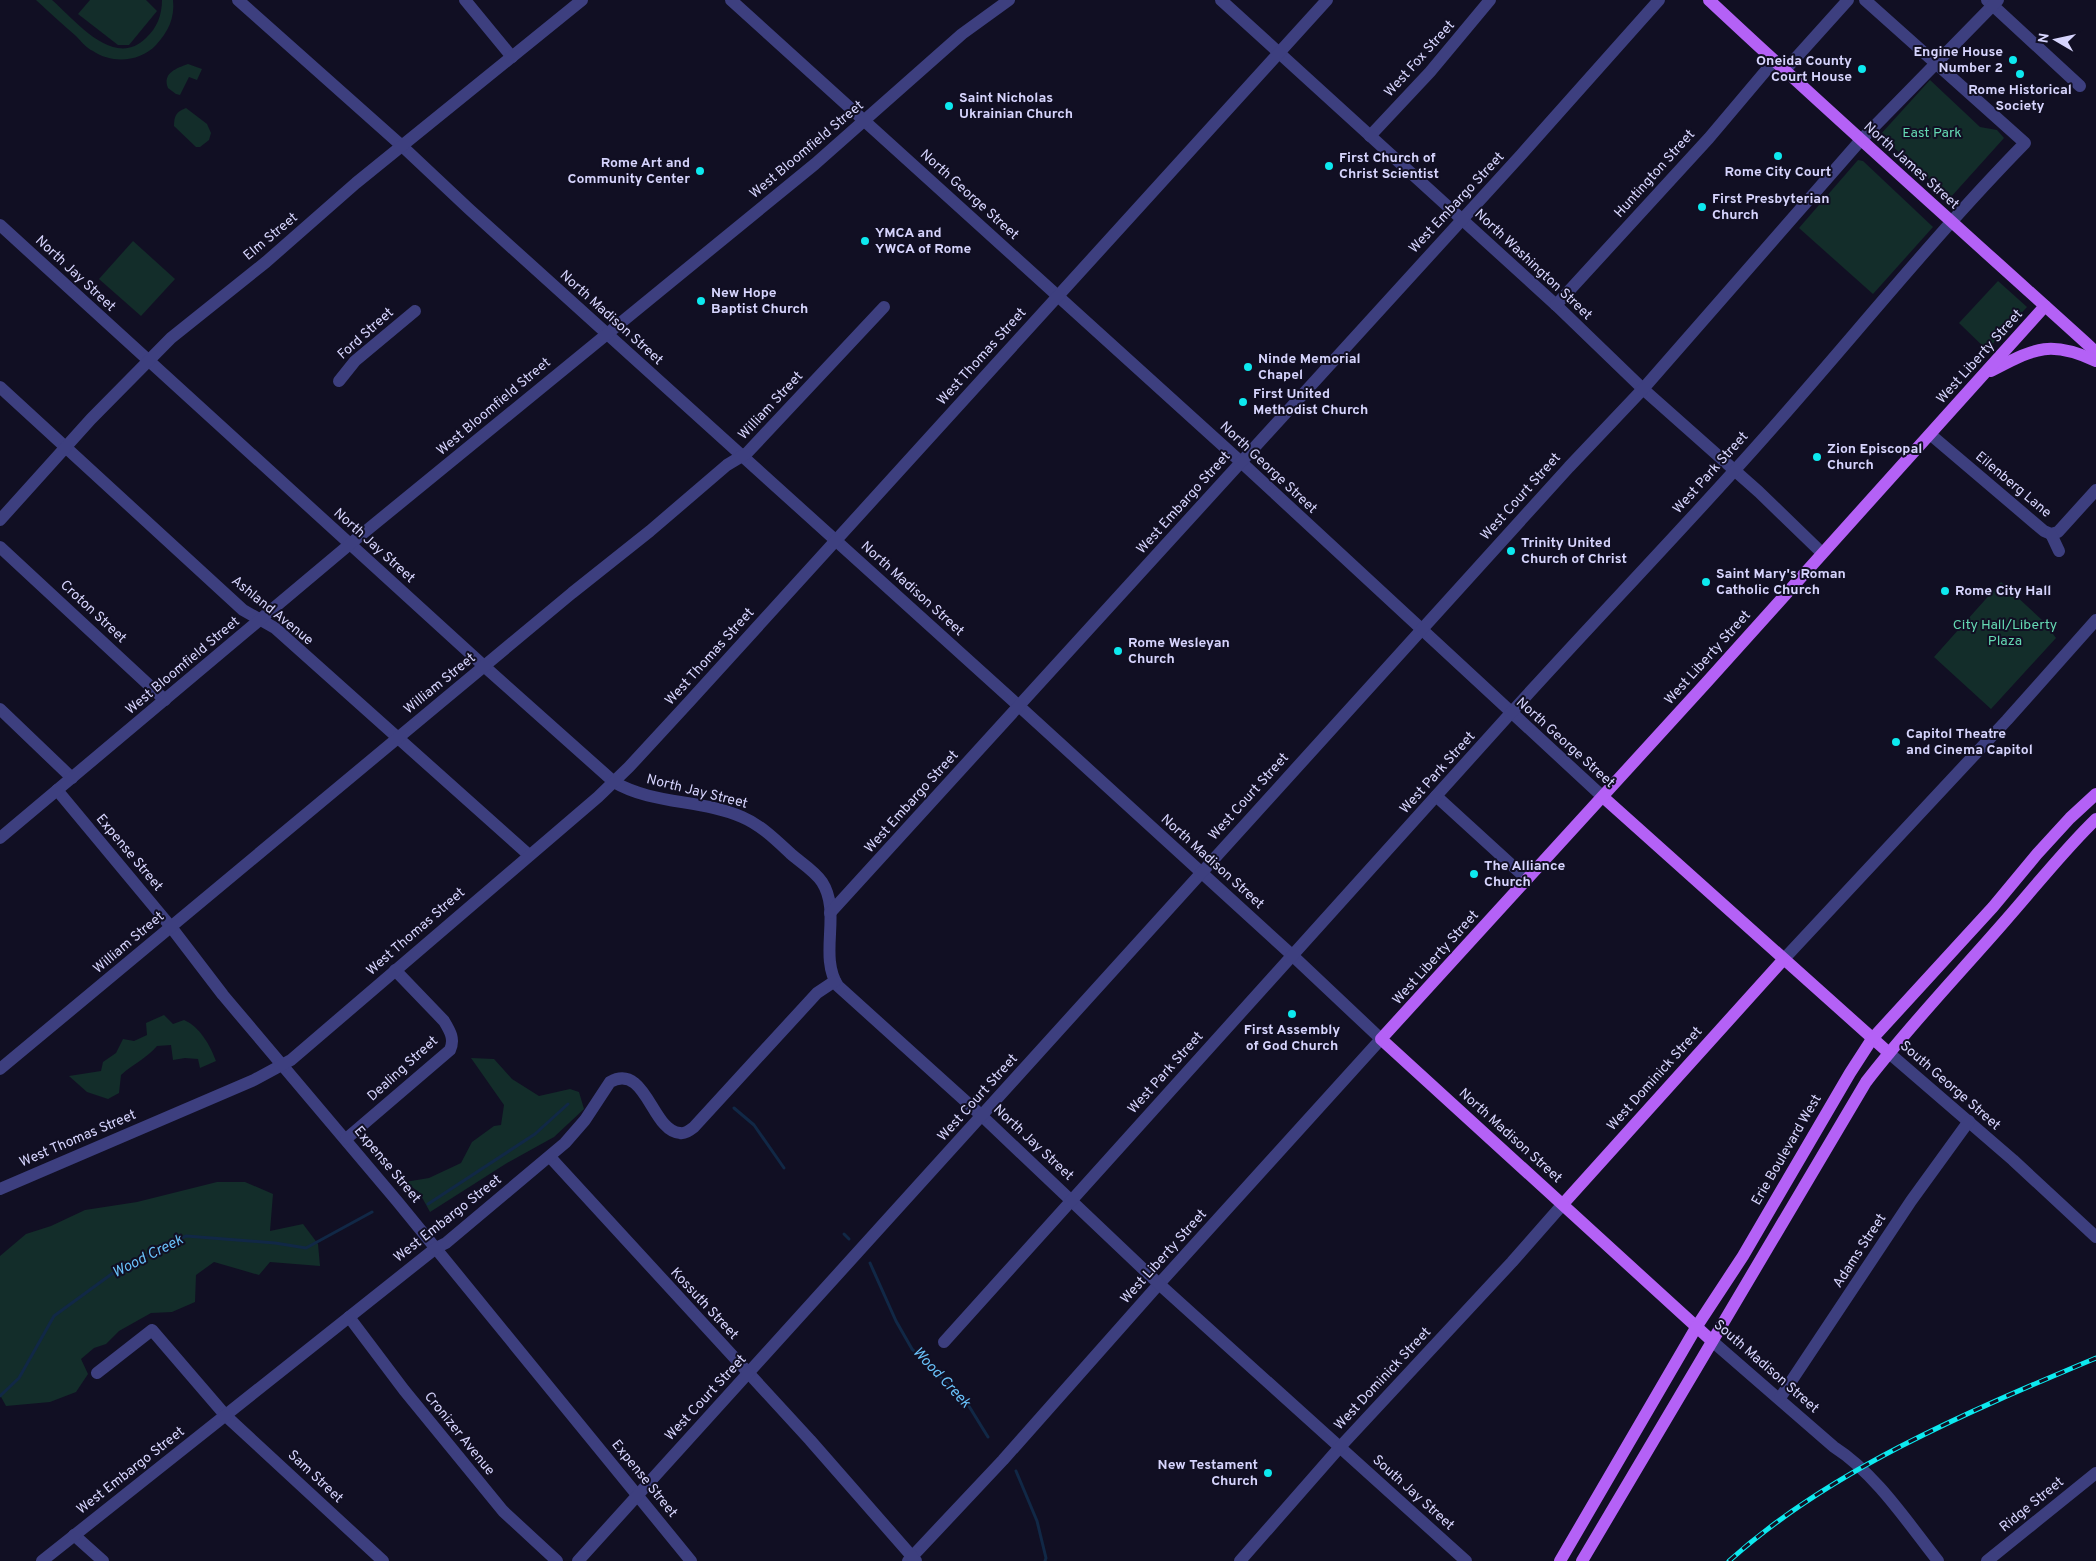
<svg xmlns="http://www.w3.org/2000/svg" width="2096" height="1561" font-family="Overpass,sans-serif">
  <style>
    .green { fill: #132d2a }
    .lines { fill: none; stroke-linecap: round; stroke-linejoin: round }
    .stream { stroke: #112846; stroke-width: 3 }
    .minor { stroke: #3d3f7f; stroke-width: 12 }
    .major { stroke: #b461f6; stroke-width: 12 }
    .rail-casing { stroke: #0de9ef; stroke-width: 5 }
    .rail { stroke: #110f23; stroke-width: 3; stroke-dasharray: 9; stroke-linecap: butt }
    .poi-dot { fill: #0de9ef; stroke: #110f23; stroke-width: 2 }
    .labels { text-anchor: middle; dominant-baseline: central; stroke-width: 4; stroke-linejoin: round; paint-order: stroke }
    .poi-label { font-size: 14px; font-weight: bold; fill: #d6d4fd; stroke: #110f23; text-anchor: start }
    .street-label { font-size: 14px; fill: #d6d4fd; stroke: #110f23 }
    .park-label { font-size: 14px; fill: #64d9b3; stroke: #110f23 }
    .water-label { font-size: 15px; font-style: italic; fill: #68bff7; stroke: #110f23 }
  </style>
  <rect width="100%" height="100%" fill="#110f23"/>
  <g class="green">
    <path d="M 36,0 L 52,0 C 75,20 114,70 146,38 C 157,28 162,15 162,0 L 173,0 C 175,18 168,32 156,45 C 140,62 112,64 93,51 C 86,48 81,41 76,36 C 62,24 49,12 36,0 Z"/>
    <polygon points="90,0 146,0 157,11 129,45 118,45 78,14"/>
    <path d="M 188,64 L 202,69 L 197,80 L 189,77 L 180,95 L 176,94 L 168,88 C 162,73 177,68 188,64 Z"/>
    <polygon points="1930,80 1980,127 1997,130 2004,138 1950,198 1880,135"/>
    <path d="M 186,108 L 207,124 L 211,133 L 209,140 L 200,147 L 196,147 L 174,126 C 174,116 176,112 186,108 Z"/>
    <polygon points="1858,160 1863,161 1933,227 1873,294 1799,228"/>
    <polygon points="133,241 175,279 141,316 99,279"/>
    <polygon points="1998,281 2027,307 1987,350 1959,323"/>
    <polygon points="2001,582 2055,632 2053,634 2056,638 1991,709 1934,657"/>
    <path d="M 164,1015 L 173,1024 L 184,1020 C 200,1027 210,1045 216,1061 L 200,1068 L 198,1059 L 185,1058 L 173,1060 L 171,1045 L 157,1046 C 147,1058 133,1064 121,1075 L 119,1093 L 108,1099 L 87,1092 L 69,1076 L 101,1071 L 103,1062 L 116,1053 L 123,1039 L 134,1041 L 147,1035 L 146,1023 Z"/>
    <polygon points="471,1058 494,1059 512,1079 539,1096 570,1089 579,1092 584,1109 554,1137 507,1163 430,1212 419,1192 405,1182 429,1178 461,1163 472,1142 494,1126 501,1125 504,1105"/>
    <polygon points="217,1182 245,1182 273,1194 270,1231 303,1224 318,1244 320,1266 270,1262 259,1275 214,1262 196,1275 195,1302 172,1312 151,1313 119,1331 106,1344 94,1348 81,1359 88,1374 76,1392 50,1402 6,1406 0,1395 0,1256 26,1234 51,1226 85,1210 137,1202"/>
  </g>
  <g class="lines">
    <g class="stream">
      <polyline points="734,1108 754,1125 784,1168"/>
      <polyline points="428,1204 535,1134 568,1104"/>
      <polyline points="844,1234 849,1239"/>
      <polyline points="870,1263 896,1321 912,1349 967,1403 988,1437"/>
      <polyline points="0,1396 19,1378 54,1316 113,1273 186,1236 275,1243 306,1248 372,1212"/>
      <polyline points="1016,1471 1037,1521 1046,1558 1045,1561"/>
    </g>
    <g class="minor">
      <polyline points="238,0 402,146 469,209 1020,707 1293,956 1381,1039 1159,1284 1003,1460 908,1561"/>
      <polyline points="465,0 512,57"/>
      <polyline points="731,0 1241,462 1603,797"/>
      <polyline points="1221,0 1556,305 1643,389 1759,492 1822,553"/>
      <polyline points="1987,0 2080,86"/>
      <polyline points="1785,70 1848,0"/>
      <polyline points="1370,136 1430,72 1490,0"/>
      <path d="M 0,225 L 485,667 L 614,782 C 653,805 701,799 742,817 C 761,825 776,840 791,854 C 800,862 815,871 822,882 C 842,913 818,955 838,986 L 982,1116 L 1159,1284 L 1466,1561"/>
      <polyline points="1556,305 1709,138 1774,61"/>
      <polyline points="339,381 355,361 415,311"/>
      <polyline points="0,387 243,610 275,628 529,855"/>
      <polyline points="1931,435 2044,531 2051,534 2058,532 2096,490"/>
      <polyline points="0,520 91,419 171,338 266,262 356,183 582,0"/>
      <polyline points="2051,534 2059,551"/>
      <polyline points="0,547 165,700"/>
      <polyline points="0,709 72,778"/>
      <polyline points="57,790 171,927 223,995 397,1201 691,1561"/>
      <polyline points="1436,796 1527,879"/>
      <polyline points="0,838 350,544 815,164 962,34 1009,0"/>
      <polyline points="830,913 1521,155 1659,0"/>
      <polyline points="1783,960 2007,720 2096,620"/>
      <polyline points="1889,1053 2013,1160 2096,1237"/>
      <polyline points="0,1069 572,593 650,531 727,465 747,453 884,307"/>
      <path d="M 346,1139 L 450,1050 C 455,1039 450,1031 444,1021 L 395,970"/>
      <polyline points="550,1157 810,1440 916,1561"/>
      <polyline points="0,1189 254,1080 291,1060 598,797 629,767 689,702 1327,0"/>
      <polyline points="349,1317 404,1390 503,1511 557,1561"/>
      <path d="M 1712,1341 L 1834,1447 C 1875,1473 1908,1523 1938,1561"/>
      <path d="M 944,1342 C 1132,1133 1321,924 1509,715 C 1583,633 1660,553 1734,471 C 1833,363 1923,247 2025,143 L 1865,0"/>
      <polyline points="97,1373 152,1330 226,1416 383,1561"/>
      <polyline points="1780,1398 1911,1201 1969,1121"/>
      <polyline points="74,1535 103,1561"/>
      <path d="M 42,1561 L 436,1248 L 446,1243 L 565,1143 L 585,1120 L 610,1082 C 646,1062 652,1132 680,1133 C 685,1134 690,1130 694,1127 L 817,993 L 835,981"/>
      <polyline points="578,1561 1569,467 1643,389 1860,141 1998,0"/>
      <polyline points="1240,1561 1340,1447 1512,1262 1563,1204"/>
      <polyline points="1987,1561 2096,1473"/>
    </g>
    <g class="major">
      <path d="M 1709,0 C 1836,119 1967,235 2096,352"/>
      <path d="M 1991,371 C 2034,349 2049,339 2096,361"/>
      <polyline points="1603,797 1889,1053"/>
      <polyline points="1563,1204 1783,960"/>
      <polyline points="1712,1341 1381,1039 1706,683 2045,306"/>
      <polyline points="1560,1561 1697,1326 1743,1256 1850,1073 1872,1039 1993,907 2037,854 2070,818 2096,794"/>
      <path d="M 1582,1561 L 1866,1082 C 1909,1026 1958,975 2005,921 C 2035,887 2063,851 2096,819"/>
    </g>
    <g class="rail-casing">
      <path id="rail" d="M 1729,1561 C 1831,1469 1970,1411 2096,1358"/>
    </g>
    <use href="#rail" class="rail"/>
  </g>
  <g class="poi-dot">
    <circle cx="2013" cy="60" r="5"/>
    <circle cx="1862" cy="69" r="5"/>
    <circle cx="2020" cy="74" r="5"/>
    <circle cx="949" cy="106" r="5"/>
    <circle cx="1778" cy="156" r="5"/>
    <circle cx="1329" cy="166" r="5"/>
    <circle cx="700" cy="171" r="5"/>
    <circle cx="1702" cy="207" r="5"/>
    <circle cx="865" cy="241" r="5"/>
    <circle cx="701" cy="301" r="5"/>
    <circle cx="1248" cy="367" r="5"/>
    <circle cx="1243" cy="402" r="5"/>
    <circle cx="1817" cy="457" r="5"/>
    <circle cx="1511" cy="551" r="5"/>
    <circle cx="1706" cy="582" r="5"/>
    <circle cx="1945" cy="591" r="5"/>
    <circle cx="1118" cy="651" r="5"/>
    <circle cx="1896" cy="742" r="5"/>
    <circle cx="1474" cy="874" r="5"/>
    <circle cx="1292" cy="1014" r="5"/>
    <circle cx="1268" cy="1473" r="5"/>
  </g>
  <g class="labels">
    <g class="poi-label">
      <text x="2003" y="52" text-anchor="end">Engine House<tspan x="2003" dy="16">Number 2</tspan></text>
      <text x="1852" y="61" text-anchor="end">Oneida County<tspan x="1852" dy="16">Court House</tspan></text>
      <text x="2020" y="90" text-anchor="middle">Rome Historical<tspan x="2020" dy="16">Society</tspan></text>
      <text x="959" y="98">Saint Nicholas<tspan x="959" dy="16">Ukrainian Church</tspan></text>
      <text x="1339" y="158">First Church of<tspan x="1339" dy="16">Christ Scientist</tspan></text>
      <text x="690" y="163" text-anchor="end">Rome Art and<tspan x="690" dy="16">Community Center</tspan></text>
      <text x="1778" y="172" text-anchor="middle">Rome City Court</text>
      <text x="1712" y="199">First Presbyterian<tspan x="1712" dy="16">Church</tspan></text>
      <text x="875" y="233">YMCA and<tspan x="875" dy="16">YWCA of Rome</tspan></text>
      <text x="711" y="293">New Hope<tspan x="711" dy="16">Baptist Church</tspan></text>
      <text x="1258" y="359">Ninde Memorial<tspan x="1258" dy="16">Chapel</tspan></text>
      <text x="1253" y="394">First United<tspan x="1253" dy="16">Methodist Church</tspan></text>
      <text x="1827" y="449">Zion Episcopal<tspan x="1827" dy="16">Church</tspan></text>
      <text x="1521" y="543">Trinity United<tspan x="1521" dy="16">Church of Christ</tspan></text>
      <text x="1716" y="574">Saint Mary's Roman<tspan x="1716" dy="16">Catholic Church</tspan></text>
      <text x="1955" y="591">Rome City Hall</text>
      <text x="1128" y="643">Rome Wesleyan<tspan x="1128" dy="16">Church</tspan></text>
      <text x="1906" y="734">Capitol Theatre<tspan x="1906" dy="16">and Cinema Capitol</tspan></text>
      <text x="1484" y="866">The Alliance<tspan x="1484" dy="16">Church</tspan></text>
      <text x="1292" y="1030" text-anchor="middle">First Assembly<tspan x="1292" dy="16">of God Church</tspan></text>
      <text x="1258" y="1465" text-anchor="end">New Testament<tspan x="1258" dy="16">Church</tspan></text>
    </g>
    <g class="street-label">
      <text transform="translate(1420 59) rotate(-48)">West Fox Street</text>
      <text transform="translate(807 150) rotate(-40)">West Bloomfield Street</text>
      <text transform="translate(1911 166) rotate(42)">North James Street</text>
      <text transform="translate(1655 174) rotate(-48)">Huntington Street</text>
      <text transform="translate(969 195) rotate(42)">North George Street</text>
      <text transform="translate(1457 203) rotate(-47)">West Embargo Street</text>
      <text transform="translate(271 237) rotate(-40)">Elm Street</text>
      <text transform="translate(1533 265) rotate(43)">North Washington Street</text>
      <text transform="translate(75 274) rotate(43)">North Jay Street</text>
      <text transform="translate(611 318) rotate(42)">North Madison Street</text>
      <text transform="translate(366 334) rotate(-42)">Ford Street</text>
      <text transform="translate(982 357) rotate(-48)">West Thomas Street</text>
      <text transform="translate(1980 357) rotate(-48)">West Liberty Street</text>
      <text transform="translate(771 406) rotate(-47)">William Street</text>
      <text transform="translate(494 407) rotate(-40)">West Bloomfield Street</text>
      <text transform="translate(1268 468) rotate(43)">North George Street</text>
      <text transform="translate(1711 473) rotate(-48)">West Park Street</text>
      <text transform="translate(2013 485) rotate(40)">Eilenberg Lane</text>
      <text transform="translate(1521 497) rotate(-48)">West Court Street</text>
      <text transform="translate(1184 503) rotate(-48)">West Embargo Street</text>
      <text transform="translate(374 546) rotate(42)">North Jay Street</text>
      <text transform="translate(912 589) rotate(42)">North Madison Street</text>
      <text transform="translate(272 611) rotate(39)">Ashland Avenue</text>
      <text transform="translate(93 612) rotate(43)">Croton Street</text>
      <text transform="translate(710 657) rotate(-48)">West Thomas Street</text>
      <text transform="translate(1708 658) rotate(-48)">West Liberty Street</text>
      <text transform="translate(183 666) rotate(-40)">West Bloomfield Street</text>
      <text transform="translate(440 684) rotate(-39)">William Street</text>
      <text transform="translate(1565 743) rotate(42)">North George Street</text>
      <text transform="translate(1438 773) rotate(-48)">West Park Street</text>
      <text transform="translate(697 792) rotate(14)">North Jay Street</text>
      <text transform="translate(1249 797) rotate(-48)">West Court Street</text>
      <text transform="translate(912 802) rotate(-48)">West Embargo Street</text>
      <text transform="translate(129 853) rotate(50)">Expense Street</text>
      <text transform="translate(1212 862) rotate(42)">North Madison Street</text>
      <text transform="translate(416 932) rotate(-41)">West Thomas Street</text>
      <text transform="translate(129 943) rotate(-40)">William Street</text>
      <text transform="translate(1436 958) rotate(-48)">West Liberty Street</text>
      <text transform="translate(403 1069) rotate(-42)">Dealing Street</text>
      <text transform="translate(1166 1073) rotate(-48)">West Park Street</text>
      <text transform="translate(1655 1079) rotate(-48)">West Dominick Street</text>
      <text transform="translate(1950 1086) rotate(41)">South George Street</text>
      <text transform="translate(978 1098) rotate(-48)">West Court Street</text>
      <text transform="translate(1510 1136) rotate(42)">North Madison Street</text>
      <text transform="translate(78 1139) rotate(-23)">West Thomas Street</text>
      <text transform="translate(1033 1143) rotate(43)">North Jay Street</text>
      <text transform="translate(1787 1150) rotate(-60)">Erie Boulevard West</text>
      <text transform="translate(387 1165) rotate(50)">Expense Street</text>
      <text transform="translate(448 1219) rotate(-38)">West Embargo Street</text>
      <text transform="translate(1860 1251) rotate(-57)">Adams Street</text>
      <text transform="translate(1164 1257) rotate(-48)">West Liberty Street</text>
      <text transform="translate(704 1304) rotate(47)">Kossuth Street</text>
      <text transform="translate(1766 1367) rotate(41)">South Madison Street</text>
      <text transform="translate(1383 1379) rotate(-47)">West Dominick Street</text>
      <text transform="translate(706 1398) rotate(-47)">West Court Street</text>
      <text transform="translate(459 1434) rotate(51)">Cronizer Avenue</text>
      <text transform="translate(131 1471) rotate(-38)">West Embargo Street</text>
      <text transform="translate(315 1477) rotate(43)">Sam Street</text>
      <text transform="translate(644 1479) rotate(51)">Expense Street</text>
      <text transform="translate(1413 1493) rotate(42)">South Jay Street</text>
      <text transform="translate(2032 1505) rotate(-39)">Ridge Street</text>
    </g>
    <g class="park-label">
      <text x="1932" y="133">East Park</text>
      <text x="2005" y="625">City Hall/Liberty<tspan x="2005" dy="16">Plaza</tspan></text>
    </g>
    <g class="water-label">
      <text transform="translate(148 1257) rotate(-27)">Wood Creek</text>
      <text transform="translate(941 1378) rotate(47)">Wood Creek</text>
    </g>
  </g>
  <g transform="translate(2056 40) rotate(279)" stroke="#110f23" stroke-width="4" paint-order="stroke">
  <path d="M0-4L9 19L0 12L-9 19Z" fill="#d6d4fd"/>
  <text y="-8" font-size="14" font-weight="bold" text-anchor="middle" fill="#d6d4fd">N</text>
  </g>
</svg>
